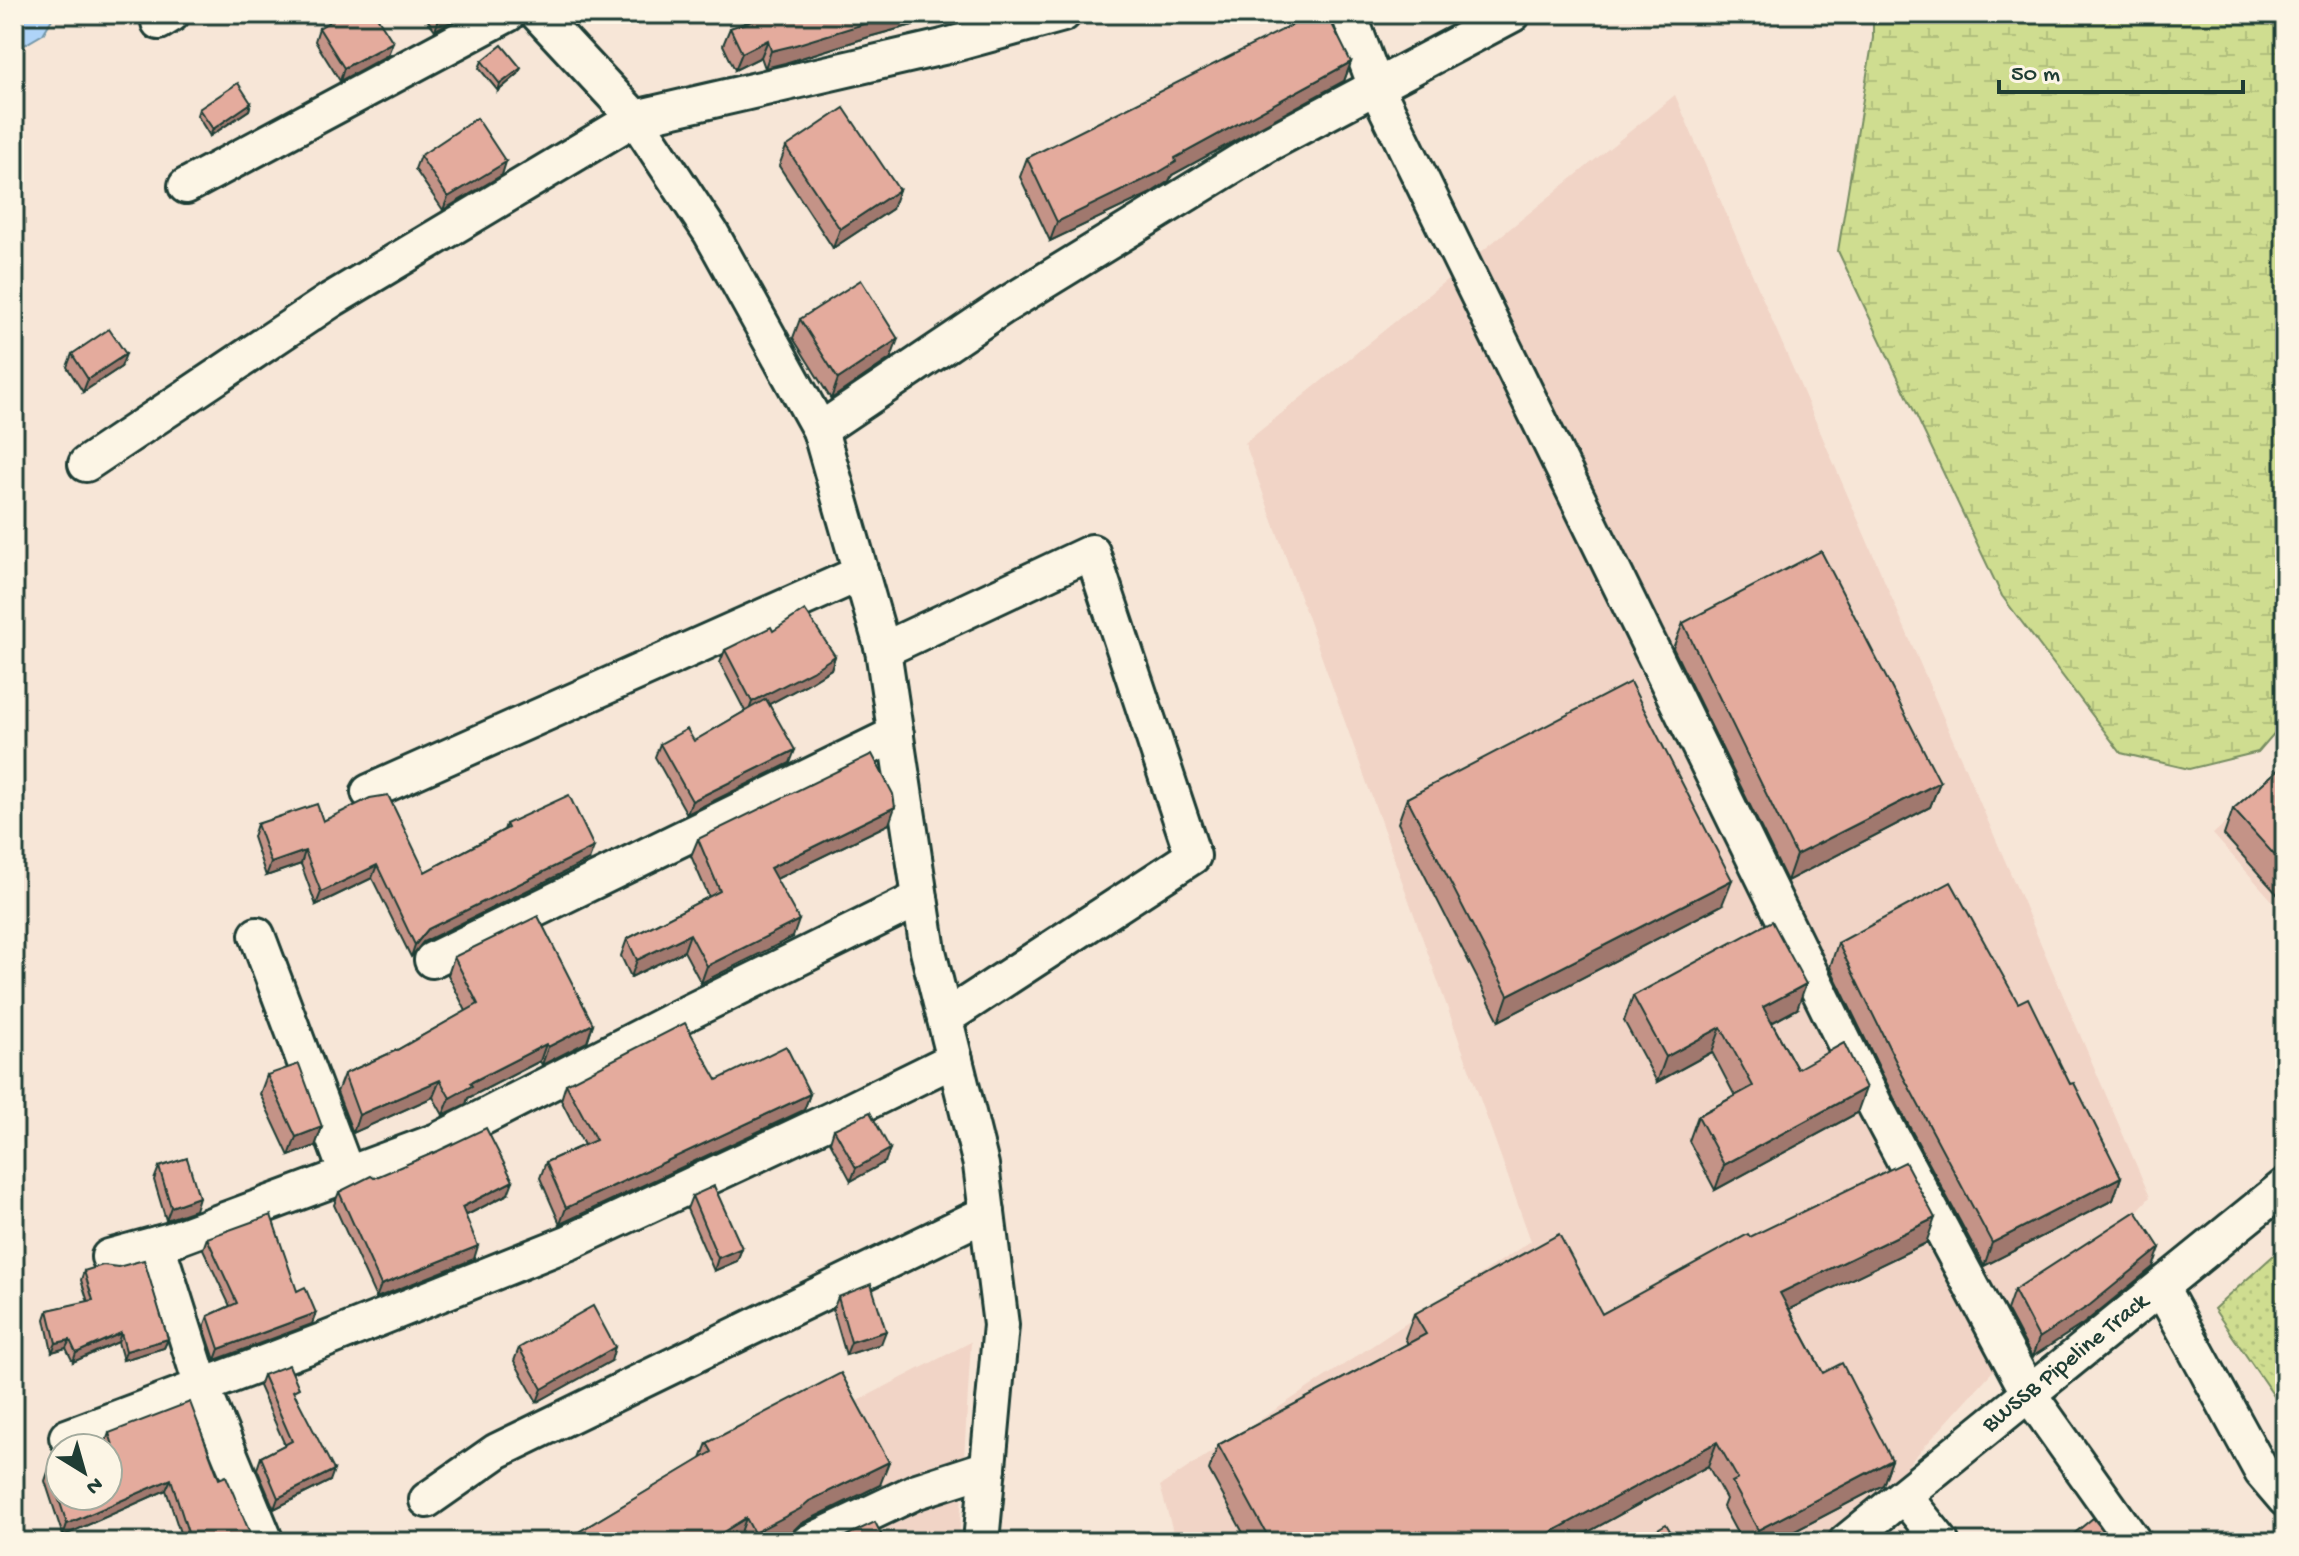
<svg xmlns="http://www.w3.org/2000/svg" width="2299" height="1556" font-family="'Gochi Hand',sans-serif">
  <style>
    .built { fill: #f1d4c6 }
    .grass { fill: url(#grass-dots); stroke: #778d62; stroke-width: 2 }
    .wetland { fill: url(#wetland-marsh); stroke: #778d62; stroke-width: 2 }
    .water { fill: #afd4f8; stroke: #7598aa; stroke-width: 2 }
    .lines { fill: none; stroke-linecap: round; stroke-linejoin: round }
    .minor-casing { stroke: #1f3d34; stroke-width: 40 }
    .minor { stroke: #fcf5e5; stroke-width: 34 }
    .wall { fill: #c49387; stroke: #1f3d34; stroke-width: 2 }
    .shaded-wall { fill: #a0786e; stroke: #1f3d34; stroke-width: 2 }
    .building { fill: #e4ab9d; stroke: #1f3d34; stroke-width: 2 }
    .labels { text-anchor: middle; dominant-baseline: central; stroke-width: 7; stroke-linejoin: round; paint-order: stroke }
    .street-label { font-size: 24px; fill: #1f3d34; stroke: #fcf5e5 }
  </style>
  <defs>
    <pattern id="grass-dots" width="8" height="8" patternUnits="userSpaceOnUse" patternTransform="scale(2)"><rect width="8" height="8" fill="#cfdd90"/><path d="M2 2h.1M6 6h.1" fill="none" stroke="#b1bf7d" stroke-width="1.8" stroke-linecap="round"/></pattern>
    <pattern id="wetland-marsh" width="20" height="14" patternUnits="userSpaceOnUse" patternTransform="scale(2)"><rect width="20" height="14" fill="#cfdd90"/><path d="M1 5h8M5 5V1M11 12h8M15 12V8" fill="none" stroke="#b1bf7d"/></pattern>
  </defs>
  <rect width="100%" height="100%" fill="#f7e6d7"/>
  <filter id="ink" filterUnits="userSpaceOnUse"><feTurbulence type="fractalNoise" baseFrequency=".0125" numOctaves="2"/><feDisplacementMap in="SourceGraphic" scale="16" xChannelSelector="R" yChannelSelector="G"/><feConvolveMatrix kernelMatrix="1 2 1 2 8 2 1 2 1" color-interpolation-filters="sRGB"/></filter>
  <g filter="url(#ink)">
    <g class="built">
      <polygon points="1675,95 2150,1197 1897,1477 1817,1542 1176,1542 1160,1486 1531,1241 1245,443"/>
      <polygon points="2285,770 2285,915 2213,834"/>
      <polygon points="971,1342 959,1542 586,1542"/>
    </g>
    <polygon class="grass" points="2285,1245 2285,1412 2214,1309"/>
    <polygon class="wetland" points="1873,14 2285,14 2285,721 2258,752 2189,769 2121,753 2002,596 1838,251 1873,38"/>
    <polygon class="water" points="14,14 55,14 43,34 14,51"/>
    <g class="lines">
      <g class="minor-casing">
        <g id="minor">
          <polyline points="538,14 635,118 711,233 820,430 883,650 928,951 981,1165 1001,1325 981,1542"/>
          <polyline points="1349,14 1376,87 1876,1107 2029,1394 2134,1542"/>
          <polyline points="159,22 172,14"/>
          <polyline points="186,186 508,14"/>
          <polyline points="820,430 1004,306 1268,144 1513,14"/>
          <polyline points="86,464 331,300 635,118 943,47 1063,14"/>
          <polyline points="883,650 1092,552 1193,856 945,1018"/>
          <polyline points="369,792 861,573"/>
          <polyline points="257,935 347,1174"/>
          <polyline points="432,960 896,734"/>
          <polyline points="157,1244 202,1387 266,1542"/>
          <polyline points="109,1257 171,1240 437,1141 673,1020 920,898"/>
          <polyline points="2161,1287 2262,1472 2285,1499"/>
          <polyline points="67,1437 325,1340 570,1242 841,1115 955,1059"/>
          <polyline points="1904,1496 1941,1542"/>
          <polyline points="427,1500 497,1451 987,1213"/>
          <polyline points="809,1542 917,1491 988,1468"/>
          <polyline points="1846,1542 2285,1186"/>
        </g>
      </g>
      <use href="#minor" class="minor"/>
    </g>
    <g class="wall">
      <polygon points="423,14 460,14 459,18 435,30"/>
      <polygon points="773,14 953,14 872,36 785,63 765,68 761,57 735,70 723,45 730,28"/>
      <polygon points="319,28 388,55 340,81 315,41"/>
      <polygon points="482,61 518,74 498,91 479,68"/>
      <polygon points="1351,62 1344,81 1172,175 1169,181 1149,194 1050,241 1020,177 1027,158"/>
      <polygon points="251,103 249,110 210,136 197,115 199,109"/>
      <polygon points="786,147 892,209 833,248 779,166"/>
      <polygon points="420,156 502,175 443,210 415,169"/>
      <polygon points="800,319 891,358 831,399 793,338"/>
      <polygon points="72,354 121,367 83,392 67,367"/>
      <polygon points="1683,623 1940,782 1930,807 1787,881 1673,648"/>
      <polygon points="773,631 835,656 831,669 807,684 769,704 790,763 687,814 655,757 660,744 694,741 745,711 720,663 725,650"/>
      <polygon points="2285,764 2285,903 2224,835 2233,809"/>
      <polygon points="1407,798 1722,905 1499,1021 1398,823"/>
      <polygon points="323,821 425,872 504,830 506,824 589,860 423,942 411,957 372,878 316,905 301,864 266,876 253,837 257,824"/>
      <polygon points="889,824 776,879 793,937 701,983 684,951 631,977 621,956 627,939 709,897 691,856 698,839"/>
      <polygon points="1838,943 2018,1003 2070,1084 2121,1177 2113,1200 1984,1266 1894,1098 1830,967"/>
      <polygon points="454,957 593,1024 587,1042 542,1065 540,1061 468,1098 466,1104 443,1115 433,1097 353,1133 337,1092 344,1074 397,1050 466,1011 448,975"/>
      <polygon points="1633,996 1797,1009 1772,1023 1797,1069 1857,1113 1715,1190 1689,1141 1698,1116 1735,1096 1712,1052 1657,1082 1624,1021"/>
      <polygon points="267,1075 322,1127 315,1146 289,1156 260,1094"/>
      <polygon points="717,1080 810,1094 804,1110 560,1224 540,1178 546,1162 584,1145 561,1100 566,1084"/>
      <polygon points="834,1129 885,1162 851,1181 830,1142"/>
      <polygon points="159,1167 195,1210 166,1220 154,1180"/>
      <polygon points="374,1178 508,1194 465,1216 474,1259 376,1298 334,1205 339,1192"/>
      <polygon points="692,1196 742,1248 737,1261 714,1271 687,1209"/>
      <polygon points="1750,1237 1926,1243 1789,1309 1823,1373 1892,1460 1883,1485 1774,1542 1742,1542 1723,1507 1726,1499 1708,1466 1570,1542 1248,1542 1209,1470 1218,1445 1408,1344 1405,1338 1414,1314 1602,1314"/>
      <polygon points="207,1238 312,1324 215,1360 204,1327 208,1316 230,1306 203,1249"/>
      <polygon points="2153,1267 2083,1324 2032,1357 2007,1310 2014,1290"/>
      <polygon points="84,1271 168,1339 164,1348 123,1360 118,1342 73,1362 66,1348 52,1352 45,1319 48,1310 88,1302 81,1280"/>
      <polygon points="838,1297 881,1344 846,1355 833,1310"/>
      <polygon points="519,1348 611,1361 537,1402 514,1361"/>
      <polygon points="263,1375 296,1396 330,1481 274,1509 257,1469 261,1457 285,1445 259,1386"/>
      <polygon points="109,1433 219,1479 252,1538 255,1542 183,1542 166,1490 63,1536 45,1481 49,1469 108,1496 108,1448 106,1448 105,1444"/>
      <polygon points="707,1443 880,1485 800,1524 792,1532 772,1542 739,1542 738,1541 736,1542 574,1542 577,1533 701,1459"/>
    </g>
    <g class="shaded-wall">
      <polygon points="446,14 460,14 459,18 435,30 440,17"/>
      <polygon points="896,14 953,14 872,36 785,63 765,68 771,51"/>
      <polygon points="768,40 761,57 735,70 742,53"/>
      <polygon points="393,42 388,55 340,81 344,68"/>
      <polygon points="1351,62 1344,81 1172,175 1169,181 1149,194 1050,241 1057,222"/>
      <polygon points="521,68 518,74 498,91 500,84"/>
      <polygon points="251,103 249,110 210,136 213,129"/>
      <polygon points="506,162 502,175 443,210 448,197"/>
      <polygon points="899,190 892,209 833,248 840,229"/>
      <polygon points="898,339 891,358 831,399 838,379"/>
      <polygon points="126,354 121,367 83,392 88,379"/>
      <polygon points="835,656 831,669 807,684 747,716 752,702"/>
      <polygon points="795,750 790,763 687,814 692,801"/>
      <polygon points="1940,782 1930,807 1787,881 1796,855"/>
      <polygon points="895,807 889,824 764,885 770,868"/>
      <polygon points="594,847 589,860 423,942 411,957 415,945 428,929"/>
      <polygon points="305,851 301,864 266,876 271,863"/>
      <polygon points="377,865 372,878 316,905 321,892"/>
      <polygon points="1732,880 1722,905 1499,1021 1508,995"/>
      <polygon points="799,920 793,937 701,983 707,966"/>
      <polygon points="690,934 684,951 631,977 637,960"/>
      <polygon points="1806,984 1797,1009 1754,1032 1763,1007"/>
      <polygon points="593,1024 587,1042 542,1065 548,1047"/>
      <polygon points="1721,1027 1712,1052 1657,1082 1666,1057"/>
      <polygon points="546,1044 540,1061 468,1098 466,1104 443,1115 450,1098 470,1083"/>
      <polygon points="440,1080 433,1097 353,1133 359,1115"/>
      <polygon points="1866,1088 1857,1113 1715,1190 1724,1165"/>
      <polygon points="810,1094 804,1110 560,1224 566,1208"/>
      <polygon points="322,1127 315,1146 289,1156 296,1137"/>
      <polygon points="890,1149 885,1162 851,1181 856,1168"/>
      <polygon points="2121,1177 2113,1200 1984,1266 1992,1243"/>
      <polygon points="513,1181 508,1194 457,1220 462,1207"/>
      <polygon points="199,1197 195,1210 166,1220 171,1207"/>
      <polygon points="1935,1218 1926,1243 1771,1318 1780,1293"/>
      <polygon points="478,1246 474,1259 376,1298 381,1285"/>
      <polygon points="742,1248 737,1261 714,1271 718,1258"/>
      <polygon points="2160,1248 2153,1267 2083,1324 2032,1357 2039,1338"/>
      <polygon points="316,1313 312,1324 215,1360 219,1349"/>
      <polygon points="886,1331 881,1344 846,1355 851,1342"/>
      <polygon points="121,1333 118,1342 73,1362 76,1353"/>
      <polygon points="168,1339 164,1348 123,1360 126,1351"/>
      <polygon points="70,1340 66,1348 52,1352 56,1343"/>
      <polygon points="615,1347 611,1361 537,1402 542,1389"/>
      <polygon points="1717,1442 1708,1466 1570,1542 1537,1542 1537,1540"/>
      <polygon points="1892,1460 1883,1485 1774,1542 1753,1542 1758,1530"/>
      <polygon points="889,1462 880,1485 800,1524 792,1532 772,1542 751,1542 754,1533 809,1501"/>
      <polygon points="334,1470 330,1481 274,1509 278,1498"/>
      <polygon points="171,1479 166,1490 63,1536 67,1524"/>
      <polygon points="746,1518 738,1541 736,1542 707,1542"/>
    </g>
    <g class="building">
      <polygon points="342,14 375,14 393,42 344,68 319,28"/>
      <polygon points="773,14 896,14 792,46 771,51 768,40 742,53 730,28"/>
      <polygon points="1314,14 1327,14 1351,62 1175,158 1176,162 1156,174 1057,222 1027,158"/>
      <polygon points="502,45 521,68 500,84 482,61"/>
      <polygon points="238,83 251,103 213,129 199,109"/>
      <polygon points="844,108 899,190 840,229 786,147"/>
      <polygon points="477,118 506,162 448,197 420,156"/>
      <polygon points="861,280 898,339 838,379 800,319"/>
      <polygon points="109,329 126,354 88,379 72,354"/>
      <polygon points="1821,551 1940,782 1796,855 1683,623"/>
      <polygon points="805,610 835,656 812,671 752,702 725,650 771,627 773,631"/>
      <polygon points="1630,682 1732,880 1508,995 1407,798"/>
      <polygon points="766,699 795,750 692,801 660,744 687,729 694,741"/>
      <polygon points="872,754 893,794 895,807 770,868 799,920 707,966 690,934 637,960 627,939 720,891 698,839"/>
      <polygon points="2285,764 2285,867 2233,809"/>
      <polygon points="388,795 425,872 508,828 506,824 569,795 594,847 428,929 415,945 377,865 321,892 305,851 271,863 257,824 317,804 323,821 370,798"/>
      <polygon points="1951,882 2018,1003 2028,998 2070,1084 2074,1083 2121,1177 1992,1243 1902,1074 1838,943"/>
      <polygon points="538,916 593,1024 548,1047 546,1044 470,1083 472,1086 450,1098 440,1080 359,1115 344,1074 397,1050 478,1004 454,957"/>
      <polygon points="1772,921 1806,984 1763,1007 1797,1069 1844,1043 1866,1088 1724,1165 1698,1116 1753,1086 1721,1027 1666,1057 1633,996"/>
      <polygon points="685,1023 717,1080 786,1046 810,1094 566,1208 546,1162 596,1140 566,1084"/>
      <polygon points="299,1064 322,1127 296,1137 267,1075"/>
      <polygon points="870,1112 890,1149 856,1168 834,1129"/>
      <polygon points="486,1128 513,1181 462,1207 478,1246 381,1285 339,1192 371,1176 374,1178 438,1151"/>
      <polygon points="187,1158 199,1197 171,1207 159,1167"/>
      <polygon points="1905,1162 1935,1218 1780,1293 1823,1373 1842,1363 1892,1460 1758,1530 1732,1482 1738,1479 1717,1442 1537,1540 1536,1537 1527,1542 1271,1542 1218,1445 1426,1334 1414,1314 1559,1234 1602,1314 1748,1234 1750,1237"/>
      <polygon points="714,1186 742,1248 718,1258 692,1196"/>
      <polygon points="2136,1211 2160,1248 2090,1305 2039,1338 2014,1290"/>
      <polygon points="271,1215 297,1291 305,1287 316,1313 219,1349 208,1316 237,1303 207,1238"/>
      <polygon points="144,1260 168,1339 126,1351 121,1333 76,1353 70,1340 56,1343 48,1310 93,1300 84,1271 103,1265 118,1267"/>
      <polygon points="871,1284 886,1331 851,1342 838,1297"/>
      <polygon points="593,1306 615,1347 542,1389 519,1348"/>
      <polygon points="289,1365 299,1388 293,1391 334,1470 278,1498 261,1457 292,1441 263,1375"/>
      <polygon points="841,1373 889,1462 809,1501 800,1509 754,1533 746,1518 707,1542 582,1542 577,1533 712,1452 707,1443"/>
      <polygon points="190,1402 219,1479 226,1476 252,1538 255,1542 191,1542 171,1479 67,1524 49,1469 60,1466 60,1496 108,1496 108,1450 114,1448 109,1433"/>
      <polygon points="2093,1518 2109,1538 2104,1542 2064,1542"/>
      <polygon points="875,1522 885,1542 835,1541"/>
      <polygon points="1666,1524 1677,1542 1636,1542"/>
      <polygon points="95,1535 97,1542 78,1542 77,1540"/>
    </g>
  </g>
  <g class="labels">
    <g class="street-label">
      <text transform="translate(2066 1364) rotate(-39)">BWSSB Pipeline Track</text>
    </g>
  </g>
  <rect width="2299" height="1556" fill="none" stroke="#fcf5e5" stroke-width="48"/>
  <rect x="24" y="24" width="2251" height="1508" fill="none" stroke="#1f3d34" stroke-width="3" filter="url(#ink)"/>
  <g transform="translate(84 1472) rotate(143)"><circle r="38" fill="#fcf5e5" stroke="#a4ab9e" stroke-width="2"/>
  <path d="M0-6L14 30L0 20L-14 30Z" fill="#1f3d34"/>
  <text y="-12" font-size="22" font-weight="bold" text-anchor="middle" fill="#1f3d34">N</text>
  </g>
  <path d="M1999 80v12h244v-12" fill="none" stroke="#1f3d34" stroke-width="4"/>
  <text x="2011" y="80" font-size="24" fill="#1f3d34" stroke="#fcf5e5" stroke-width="6" paint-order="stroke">50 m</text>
</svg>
